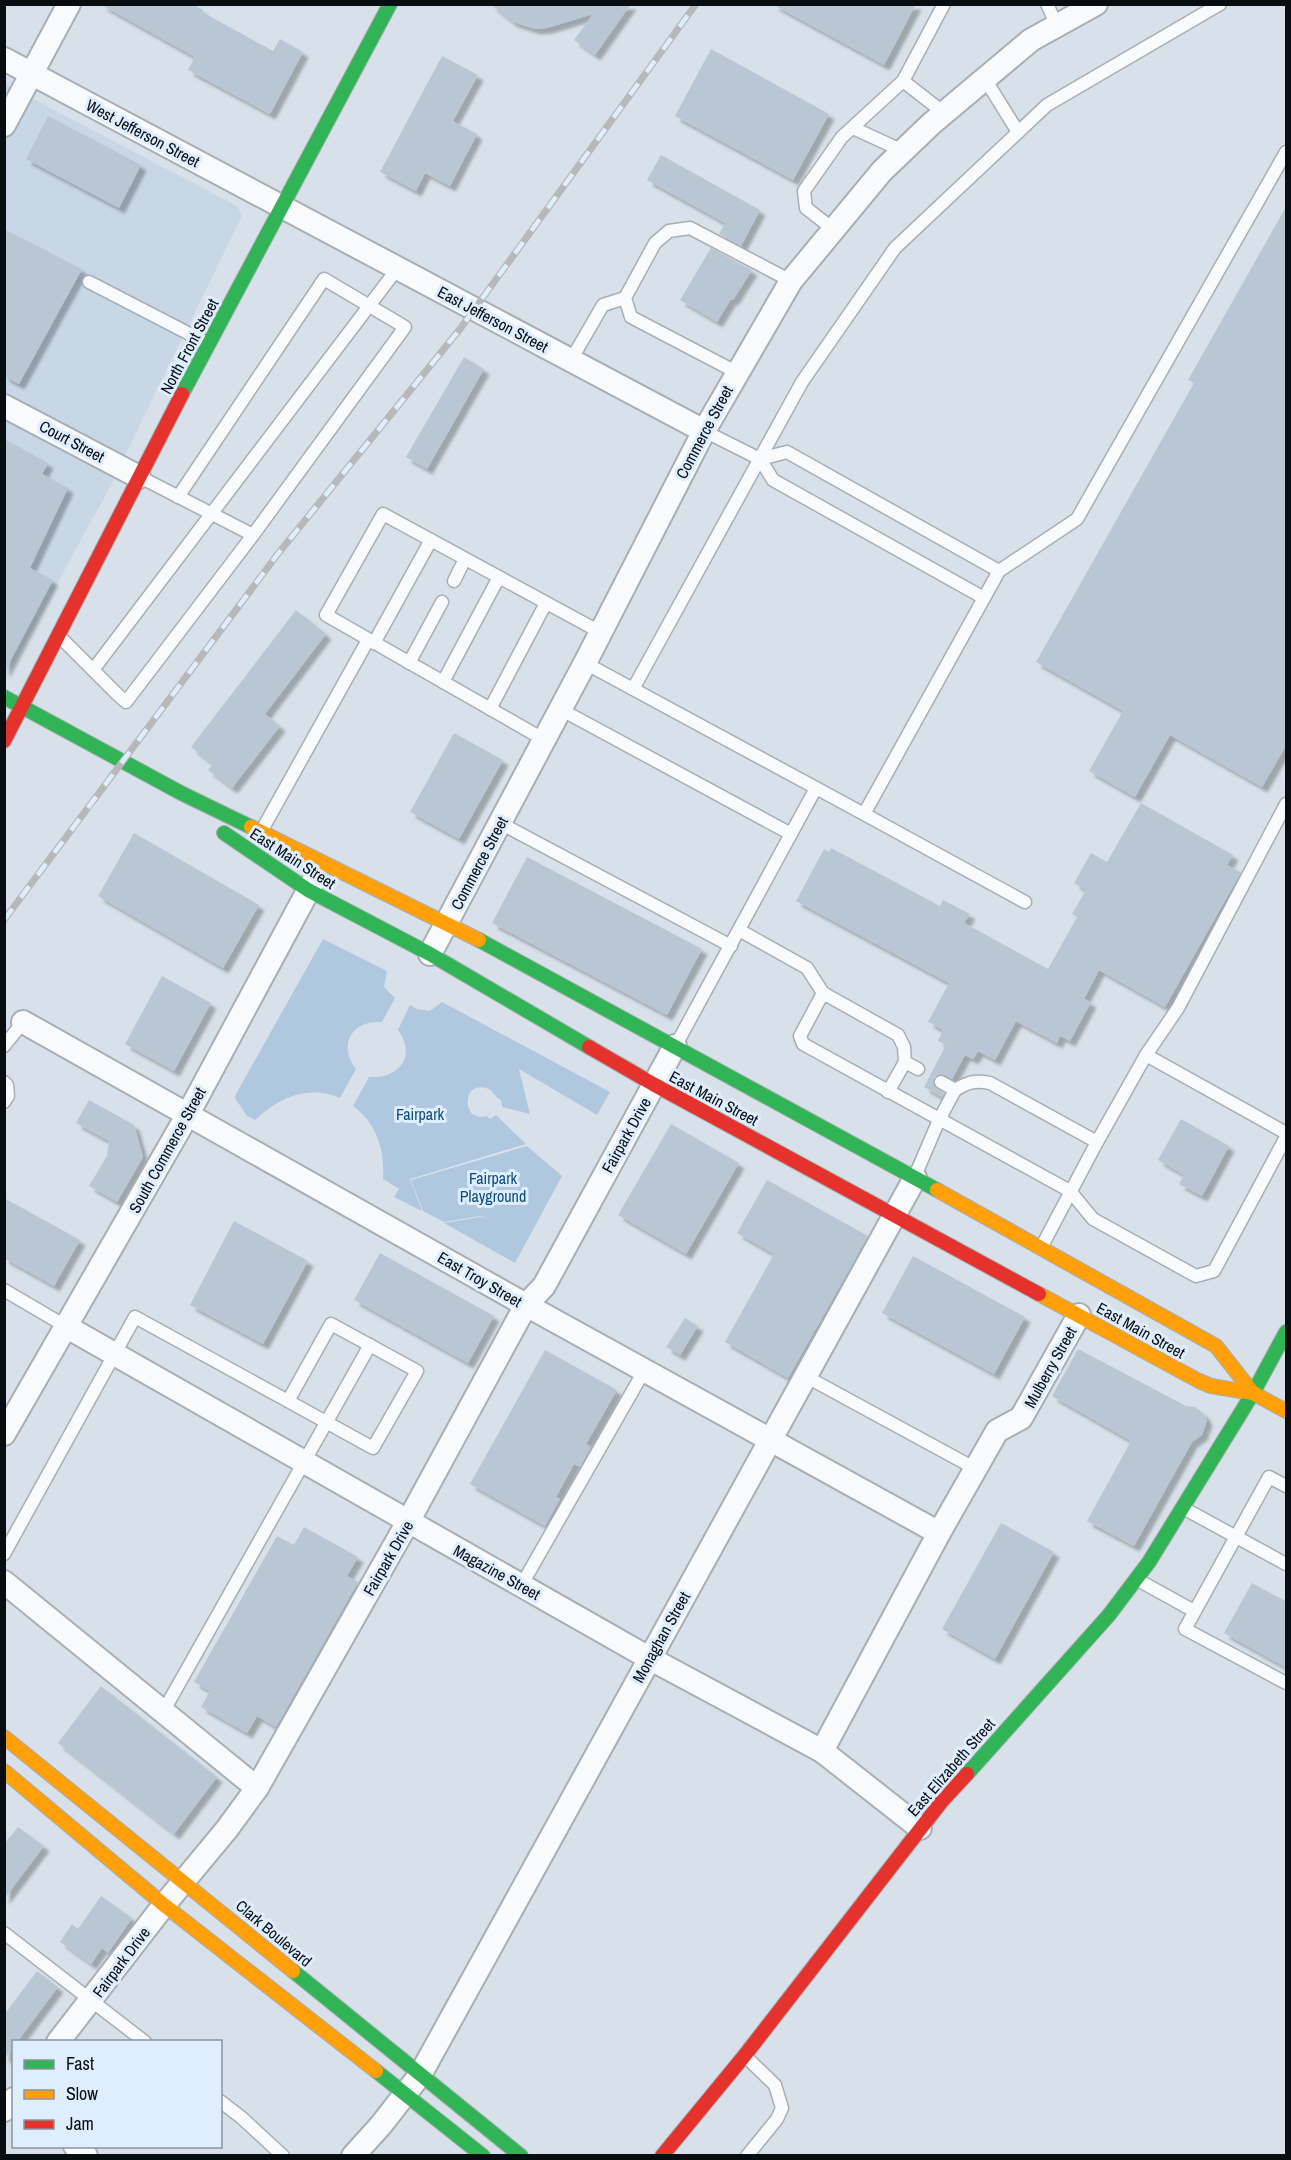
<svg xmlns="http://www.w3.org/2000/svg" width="1291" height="2160" font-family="'Archivo Narrow',sans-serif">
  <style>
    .built { fill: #c7d7e6 }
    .green { fill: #b0c8df }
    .building { fill: #b9c7d4; filter: url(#shadow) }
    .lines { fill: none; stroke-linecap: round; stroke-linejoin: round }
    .lane-casing { stroke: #a7aeb4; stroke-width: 15 }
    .street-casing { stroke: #a7aeb4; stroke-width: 26 }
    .fast-casing { stroke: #a7aeb4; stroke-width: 16 }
    .slow-casing { stroke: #a7aeb4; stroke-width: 16 }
    .jam-casing { stroke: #a7aeb4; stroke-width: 16 }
    .lane { stroke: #f9fafc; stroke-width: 12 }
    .street { stroke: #f9fafc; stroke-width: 22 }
    .fast { stroke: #30b455; stroke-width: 14 }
    .slow { stroke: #ff9f0a; stroke-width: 14 }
    .jam { stroke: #e5322d; stroke-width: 14 }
    .rail-casing { stroke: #b7b8ba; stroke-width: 7 }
    .rail { stroke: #deeefe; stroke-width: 4.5; stroke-dasharray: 14; stroke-linecap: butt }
    .labels { text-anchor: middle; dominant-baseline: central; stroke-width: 6; stroke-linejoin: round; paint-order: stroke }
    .street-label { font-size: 16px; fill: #080d12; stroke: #deeefe }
    .park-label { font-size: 16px; fill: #0c4b79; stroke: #deeefe }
  </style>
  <defs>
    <filter id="shadow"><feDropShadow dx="5.5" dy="5.5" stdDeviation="1.5" flood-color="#0004"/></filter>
  </defs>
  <rect width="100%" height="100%" fill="#d8e1e9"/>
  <polygon class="built" points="5,84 237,206 242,216 106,494 5,679"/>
  <g class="green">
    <path d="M 323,939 L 387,971 L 384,987 L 395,998 L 382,1022 C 351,1020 338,1045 356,1069 L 340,1098 C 308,1084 278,1098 255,1120 L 247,1116 L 235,1098 L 236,1094 Z"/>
    <path d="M 442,1002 L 610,1092 L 597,1115 L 519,1069 L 530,1114 L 502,1107 L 501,1100 C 494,1097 494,1090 486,1088 C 468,1083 463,1103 472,1114 L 480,1117 L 487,1116 L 490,1119 L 496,1115 L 526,1144 L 410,1179 L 422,1211 L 394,1197 L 399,1189 L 383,1179 C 385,1150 377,1124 353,1106 L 369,1077 C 399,1079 417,1056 398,1030 L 410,1005 L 417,1009 L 430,1011 Z"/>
    <polygon points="527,1146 562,1176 515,1263 444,1223 480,1217 487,1219 480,1216 444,1222 423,1211 411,1180"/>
  </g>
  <g class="building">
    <polygon points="100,4 192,4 203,10 202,12 273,51 280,39 303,52 270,114 188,70 195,57"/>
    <polygon points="490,4 631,4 595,55 574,40 593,14 547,28 535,29 513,22"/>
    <polygon points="772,4 916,4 884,65"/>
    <polygon points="711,49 829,114 793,180 675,116"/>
    <polygon points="442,56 478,75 453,121 477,134 450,186 425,173 416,191 380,172"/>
    <polygon points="48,116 141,165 119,208 26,159"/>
    <polygon points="661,155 760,210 741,246 719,234 725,223 647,180"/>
    <polygon points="1287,205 1287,744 1262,787 1170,735 1135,797 1089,771 1123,711 1036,662 1194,383 1188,380"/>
    <polygon points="4,229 82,269 19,384 4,376"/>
    <polygon points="711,248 752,270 733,300 731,299 717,322 680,300"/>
    <polygon points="464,357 484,369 427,469 406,457"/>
    <polygon points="4,439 48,463 42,474 68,488 30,568 53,580 4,673"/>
    <polygon points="296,610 326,634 265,714 280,726 232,788 208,770 213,764 191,747"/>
    <polygon points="454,733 503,760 459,839 410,812"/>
    <polygon points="1141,803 1233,855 1227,865 1241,872 1165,1007 1099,970 1084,999 1091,1002 1070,1041 1060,1036 1057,1043 1016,1021 995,1060 978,1051 973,1059 965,1055 952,1079 942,1074 934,1077 934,1086 944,1093 942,1097 924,1087 946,1045 938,1041 943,1030 928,1022 949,983 796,901 824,849 829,852 831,848 940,906 943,900 970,914 964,923 1048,969 1077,917 1072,914 1086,890 1074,883 1091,853 1107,862"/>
    <polygon points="134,833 259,905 223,968 98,896"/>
    <polygon points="527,857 702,949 667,1015 492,923"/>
    <polygon points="162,976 211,1003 174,1071 125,1044"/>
    <polygon points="89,1100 134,1125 143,1157 117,1202 89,1186 107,1156 109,1141 76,1123"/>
    <polygon points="1181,1119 1229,1146 1202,1196 1179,1184 1184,1175 1158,1160"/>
    <polygon points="671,1124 739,1163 686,1254 618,1215"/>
    <polygon points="767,1180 868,1236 788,1378 725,1342 774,1254 737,1233"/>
    <polygon points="4,1198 80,1240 54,1286 4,1258"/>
    <polygon points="234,1221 308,1261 263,1344 190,1305"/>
    <polygon points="380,1253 494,1316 468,1363 354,1300"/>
    <polygon points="913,1256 1025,1317 994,1374 882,1313"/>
    <polygon points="685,1318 698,1326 680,1355 666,1347"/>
    <polygon points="1078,1349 1186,1406 1195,1407 1203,1413 1207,1420 1202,1435 1192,1442 1134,1546 1087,1521 1131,1441 1052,1396"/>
    <polygon points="545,1350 617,1390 586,1444 591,1447 580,1467 574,1464 556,1497 560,1499 545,1526 470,1484"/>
    <polygon points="1001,1523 1054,1552 995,1659 942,1629"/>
    <polygon points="304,1527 358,1557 347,1576 358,1582 276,1727 257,1716 247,1733 201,1707 210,1691 194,1682 277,1536 294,1545"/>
    <polygon points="1252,1583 1287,1602 1287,1668 1224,1633"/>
    <polygon points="101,1686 217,1777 174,1834 58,1743"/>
    <polygon points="18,1827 44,1846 4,1899 4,1844"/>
    <polygon points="101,1896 132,1918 108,1953 102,1948 91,1964 60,1942 72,1924 78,1929"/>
    <polygon points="37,1971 58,1987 17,2042 14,2042 14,2047 4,2059 4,2015"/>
  </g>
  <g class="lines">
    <g class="lane-casing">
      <g id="lane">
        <polyline points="1047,4 1057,26"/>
        <polyline points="985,79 1018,132"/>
        <polyline points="903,81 944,113"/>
        <polyline points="853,128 903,151"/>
        <polyline points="833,229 806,208 804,191 842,137 903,81 944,4"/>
        <polyline points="89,282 207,343"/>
        <polyline points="571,360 603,305 625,298"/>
        <polyline points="736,372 631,317 625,298 655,243 669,231 690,228 791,281"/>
        <polyline points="704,431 760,459 773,480 984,598"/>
        <polyline points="760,459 787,452 999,571"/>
        <polyline points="140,477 253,535"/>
        <polyline points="454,581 465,559"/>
        <polyline points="60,637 117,694 126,702 253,535 405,327 324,279 178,497"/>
        <polyline points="374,643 431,540"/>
        <polyline points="409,663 442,602"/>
        <polyline points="585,663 864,814 999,571 1077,519 1286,152"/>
        <polyline points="93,670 397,269"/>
        <polyline points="443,682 499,577"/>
        <polyline points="633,689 802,382 895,248 1047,105 1220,4"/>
        <polyline points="490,709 546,603"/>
        <polyline points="560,709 791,834"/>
        <polyline points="543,739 326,615 383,514 600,632"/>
        <polyline points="864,814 1025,902"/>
        <polyline points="500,823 731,946"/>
        <polyline points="262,830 368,640"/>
        <polyline points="739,930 807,968 823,993"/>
        <polyline points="676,1045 816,788"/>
        <polyline points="4,1046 23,1022"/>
        <polyline points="1146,1055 1286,1133"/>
        <polyline points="918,1069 905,1062 904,1047 898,1035 823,993 800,1036 803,1044 1070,1191 1093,1219 1196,1276 1214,1271 1286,1137"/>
        <polyline points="4,1082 7,1085 8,1096 4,1102"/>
        <path d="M 941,1082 L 955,1090 C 968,1082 975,1080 990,1083 L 1097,1142"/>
        <polyline points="888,1092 905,1062"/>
        <polyline points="915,1176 939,1120 955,1090"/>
        <polyline points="1042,1246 1097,1142 1146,1055 1178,1008 1286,804"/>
        <polyline points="4,1290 67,1327"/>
        <polyline points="805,1376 976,1469"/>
        <polyline points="1286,1486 1269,1477 1185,1629 1286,1683"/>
        <polyline points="1185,1509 1286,1564"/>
        <polyline points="4,1554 135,1317 288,1401 331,1324 417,1371 373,1448 288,1401"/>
        <polyline points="1138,1580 1194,1611"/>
        <polyline points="521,1586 644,1371"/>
        <polyline points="163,1712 370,1345"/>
        <polyline points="4,1933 145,2042"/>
        <polyline points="745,2056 775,2085 782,2108 777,2119 747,2156"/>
        <polyline points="220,2101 242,2118 283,2156"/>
      </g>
    </g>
    <g class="street-casing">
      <g id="street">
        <polyline points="4,59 704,431"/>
        <polyline points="4,125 69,4"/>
        <polyline points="4,406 139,477"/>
        <polyline points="430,954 585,663 704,431 791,281 882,171 931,124 1031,40 1096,4"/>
        <polyline points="23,1022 526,1305 939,1533"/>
        <polyline points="67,1327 649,1658 822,1751 920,1828"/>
        <polyline points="4,1434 188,1114 315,878"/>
        <polyline points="4,1582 257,1788"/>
        <polyline points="822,1751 939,1533 997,1431 1021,1418 1079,1315"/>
        <polyline points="58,2042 164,1905 227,1829 257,1788 409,1520 526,1305 544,1286 675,1046"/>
        <polyline points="4,2110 14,2099"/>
        <polyline points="75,2146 86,2156"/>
        <polyline points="353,2156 381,2125 420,2075 915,1178"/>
      </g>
    </g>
    <g class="fast-casing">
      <g id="fast">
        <polyline points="182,394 390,4"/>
        <polyline points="4,697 181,793 251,827"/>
        <polyline points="224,833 308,890 430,954 589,1047"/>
        <polyline points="479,940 937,1190"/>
        <polyline points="967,1774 1109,1615 1149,1562 1253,1393 1286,1332"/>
        <polyline points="293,1971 521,2156"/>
        <polyline points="376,2071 483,2156"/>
      </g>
    </g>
    <g class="slow-casing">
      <g id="slow">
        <polyline points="251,827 479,940"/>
        <polyline points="937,1190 1216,1346 1253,1393"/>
        <polyline points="1039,1294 1199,1381 1211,1386 1253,1393 1286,1411"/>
        <polyline points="4,1737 293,1971"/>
        <polyline points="4,1771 164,1905 376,2071"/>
      </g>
    </g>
    <g class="jam-casing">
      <g id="jam">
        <polyline points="4,741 182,394"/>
        <polyline points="589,1047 653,1084 1039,1294"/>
        <polyline points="662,2156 745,2055 942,1801 967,1774"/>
      </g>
    </g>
    <use href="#lane" class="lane"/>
    <use href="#street" class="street"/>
    <use href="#fast" class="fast"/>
    <use href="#slow" class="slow"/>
    <use href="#jam" class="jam"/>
    <g class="rail-casing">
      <polyline id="rail" points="4,920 277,555 460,329 696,4"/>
    </g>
    <use href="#rail" class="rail"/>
  </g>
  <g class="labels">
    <g class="street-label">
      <text transform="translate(143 133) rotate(28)">West Jefferson Street</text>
      <text transform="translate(493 319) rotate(28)">East Jefferson Street</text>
      <text transform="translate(189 346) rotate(-62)">North Front Street</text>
      <text transform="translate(704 432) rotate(-62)">Commerce Street</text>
      <text transform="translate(72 441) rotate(28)">Court Street</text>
      <text transform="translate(293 858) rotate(33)">East Main Street</text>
      <text transform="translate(479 863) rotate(-62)">Commerce Street</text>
      <text transform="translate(714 1098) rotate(28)">East Main Street</text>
      <text transform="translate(626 1135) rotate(-61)">Fairpark Drive</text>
      <text transform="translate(167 1150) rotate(-61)">South Commerce Street</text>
      <text transform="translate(480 1279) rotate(30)">East Troy Street</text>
      <text transform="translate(1141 1330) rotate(29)">East Main Street</text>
      <text transform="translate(1050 1367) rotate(-61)">Mulberry Street</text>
      <text transform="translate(388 1558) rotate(-60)">Fairpark Drive</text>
      <text transform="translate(497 1572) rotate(29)">Magazine Street</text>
      <text transform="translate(661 1637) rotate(-61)">Monaghan Street</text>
      <text transform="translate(951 1767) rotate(-49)">East Elizabeth Street</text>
      <text transform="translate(274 1933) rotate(40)">Clark Boulevard</text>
      <text transform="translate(121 1962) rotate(-53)">Fairpark Drive</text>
    </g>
    <g class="park-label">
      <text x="420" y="1114">Fairpark</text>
      <text x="493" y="1178">Fairpark<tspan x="493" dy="18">Playground</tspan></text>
    </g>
  </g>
  <rect width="1291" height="2160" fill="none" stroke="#080d12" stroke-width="12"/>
  <rect x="12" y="2040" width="210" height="108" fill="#deeefe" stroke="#8894a0" stroke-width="1.5"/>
  <rect x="24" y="2060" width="30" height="9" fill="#30b455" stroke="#8894a0" stroke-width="1.5"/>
  <text x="66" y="2070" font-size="18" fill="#080d12">Fast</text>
  <rect x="24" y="2090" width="30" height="9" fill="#ff9f0a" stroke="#8894a0" stroke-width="1.5"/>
  <text x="66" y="2100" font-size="18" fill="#080d12">Slow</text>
  <rect x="24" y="2120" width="30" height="9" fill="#e5322d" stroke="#8894a0" stroke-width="1.5"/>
  <text x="66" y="2130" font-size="18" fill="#080d12">Jam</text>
</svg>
